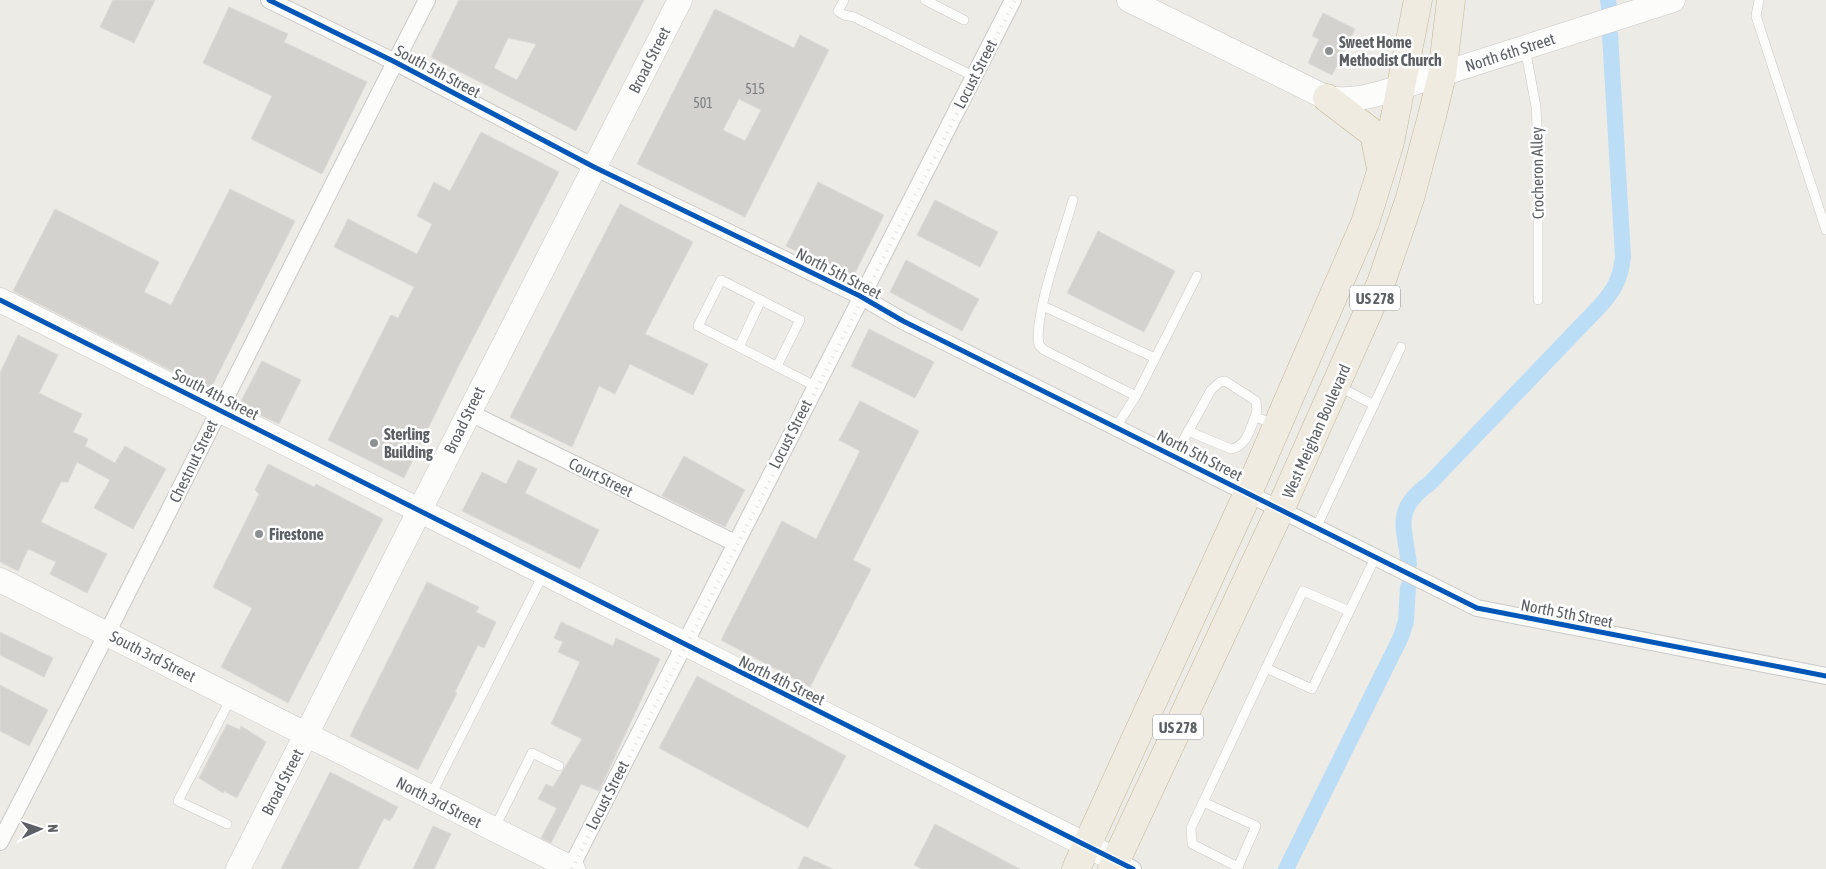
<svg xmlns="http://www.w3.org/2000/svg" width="1826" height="869" font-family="'Asap Condensed',sans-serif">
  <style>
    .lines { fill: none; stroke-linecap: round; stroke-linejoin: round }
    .canal { stroke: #bbddf6; stroke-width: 16 }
    .building { fill: #d3d2cf; stroke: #dcdad6; fill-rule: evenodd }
    .lane-casing { stroke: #c8c8c7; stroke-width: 10 }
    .street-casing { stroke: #c8c8c7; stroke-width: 18 }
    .secondary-casing { stroke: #c9c9c8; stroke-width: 25 }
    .highway-casing { stroke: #c3b594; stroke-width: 29 }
    .lane { stroke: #fcfcfb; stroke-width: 9 }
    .street { stroke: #fcfcfb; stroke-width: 16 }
    .secondary { stroke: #fcfcfb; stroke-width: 24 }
    .highway { stroke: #efebe1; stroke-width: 28 }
    .rail { stroke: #e3e2e2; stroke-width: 4; stroke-dasharray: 1 6; stroke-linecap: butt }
    .cycleway-casing { stroke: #fff; stroke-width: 8 }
    .cycleway { stroke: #0057b8; stroke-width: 5 }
    .poi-dot { fill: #8e9192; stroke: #fff; stroke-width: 2 }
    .labels { text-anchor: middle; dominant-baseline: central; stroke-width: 5; stroke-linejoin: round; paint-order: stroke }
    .number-label { font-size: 14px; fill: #7b7e80 }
    .shield { fill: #fff; stroke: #8d9092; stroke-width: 1 }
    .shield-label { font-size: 15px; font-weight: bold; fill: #5c6064 }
    .poi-label { font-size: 16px; font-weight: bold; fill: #5c6064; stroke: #fff; text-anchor: start }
    .street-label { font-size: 16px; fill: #5c6064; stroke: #fff }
  </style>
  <rect width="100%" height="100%" fill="#ecebe6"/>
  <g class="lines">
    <g class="canal">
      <polyline points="1608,0 1609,7"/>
      <path d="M 1409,564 C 1404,524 1393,510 1430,483 L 1600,306 C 1615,289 1620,280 1623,257 L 1610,34"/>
      <polyline points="1286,869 1401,637 1406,621 1408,587"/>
    </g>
  </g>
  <g class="building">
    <polygon points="113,0 155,0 134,43 100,27"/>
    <path d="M 459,0 L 644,0 L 576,131 L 431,57 ZM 508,38 L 536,44 L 517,80 L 494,68 Z"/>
    <polygon points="229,7 288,34 284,42 367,82 322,174 251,139 272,96 203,63"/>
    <path d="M 715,9 L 794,48 L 800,35 L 829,50 L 745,217 L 637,164 ZM 739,99 L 761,110 L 745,141 L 723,130 Z"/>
    <polygon points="1323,13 1355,29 1332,75 1308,63 1319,39 1312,36"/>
    <polygon points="481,132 559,172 457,369 404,478 328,440 391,315 398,318 414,287 334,247 348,219 417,254 432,224 417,216 434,182 450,191"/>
    <polygon points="818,182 884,215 852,279 786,246"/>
    <polygon points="230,189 295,221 210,390 13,291 55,209 159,262 144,292 171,305"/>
    <polygon points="935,200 998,232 980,267 917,235"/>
    <polygon points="620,204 693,242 645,334 708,364 693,395 630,364 615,394 599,386 572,447 510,417"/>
    <polygon points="1098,231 1175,271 1144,332 1067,293"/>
    <polygon points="906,260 979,299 962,331 890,292"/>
    <polygon points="869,329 934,362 915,398 851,366"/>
    <polygon points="18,335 58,355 39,393 82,414 73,432 88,439 85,446 115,463 125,446 166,469 133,529 94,508 110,480 77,462 68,482 61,482 41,522 107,554 87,593 50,574 56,562 28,549 18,571 0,562 0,373"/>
    <polygon points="262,361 301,380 279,424 239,405"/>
    <polygon points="860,401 919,431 853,560 871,569 810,687 721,640 782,521 816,539 860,451 839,440"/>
    <polygon points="684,456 745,490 725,527 662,496"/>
    <polygon points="518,460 537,469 525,493 599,530 580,569 462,511 482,472 506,484"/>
    <polygon points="268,464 314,487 316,484 383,519 288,703 221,667 252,608 213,587 259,494 255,490"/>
    <polygon points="427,582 479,607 476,612 496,622 484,648 478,645 455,692 457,693 418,770 350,736"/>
    <polygon points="561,622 613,646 616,638 660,659 599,791 581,784 551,843 541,838 557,808 538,799 546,784 553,787 582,739 551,724 580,662 558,652 563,642 554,638"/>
    <polygon points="0,632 53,658 44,677 0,655"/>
    <polygon points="697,676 846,756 808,828 659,748"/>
    <polygon points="0,685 48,710 29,746 0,731"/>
    <polygon points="227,724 240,730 241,726 266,742 237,798 224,791 223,793 199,778"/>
    <polygon points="330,772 398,807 390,821 384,818 358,869 281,869"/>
    <polygon points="935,824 1020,869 922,869 914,865"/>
    <polygon points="433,826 451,834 434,869 413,869"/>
    <polygon points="804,856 833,869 798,869"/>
  </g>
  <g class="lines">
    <g class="lane-casing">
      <g id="lane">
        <polyline points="844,0 838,11 844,15 854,17 973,76"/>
        <polyline points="925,0 964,20"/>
        <polyline points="1759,0 1756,16 1826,230"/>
        <polyline points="1525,47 1536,107 1538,143 1538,300"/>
        <path d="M 1073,200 C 1064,233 1033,315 1039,345 L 1044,350 L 1136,396"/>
        <polyline points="1043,306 1155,358"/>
        <polyline points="739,347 761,300"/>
        <polyline points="777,366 800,320 721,280 698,326 815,386"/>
        <polyline points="1338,386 1374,405"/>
        <polyline points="1116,427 1136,396 1197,276"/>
        <path d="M 1188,431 L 1231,449 C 1247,446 1250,429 1255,417"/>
        <polyline points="1174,457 1211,390 1220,382 1225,381 1256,401 1257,410 1255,417 1276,424"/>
        <polyline points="1316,528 1401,347"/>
        <polyline points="1349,611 1303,591 1266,668 1312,689 1375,558"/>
        <polyline points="431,795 544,573"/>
        <polyline points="1203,802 1256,826 1238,867"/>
        <polyline points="227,824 178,801 231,698"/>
        <polyline points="494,829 532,753 559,766"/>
        <polyline points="1237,869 1238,867 1192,844 1191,828 1266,668"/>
      </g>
    </g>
    <g class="street-casing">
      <g id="street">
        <polyline points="269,0 395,62 594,167 860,296 903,321 1477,608 1826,676"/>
        <polyline points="468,412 735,543"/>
        <path d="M 0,842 C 145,563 283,280 427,0"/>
        <polyline points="1116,860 1133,869"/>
        <polyline points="570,869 1013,0"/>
      </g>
    </g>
    <g class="secondary-casing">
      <g id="secondary">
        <path d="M 1129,0 L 1327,98 C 1354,102 1376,95 1401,87 L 1673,0"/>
        <polyline points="0,300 1116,860"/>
        <polyline points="0,580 573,869"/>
        <path d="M 238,869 C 384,579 532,289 680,0"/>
      </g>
    </g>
    <g class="highway-casing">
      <g id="highway">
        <polyline points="1327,98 1374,134 1381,168"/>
        <polyline points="1076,869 1248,493 1365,223 1390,142 1418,0"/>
        <polyline points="1112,869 1280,510 1381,283 1410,198 1432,116 1442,75 1451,0"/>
      </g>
    </g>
    <use href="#lane" class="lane"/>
    <use href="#street" class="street"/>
    <use href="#secondary" class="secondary"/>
    <use href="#highway" class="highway"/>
    <polyline class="rail" points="572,869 1015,0"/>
    <g class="cycleway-casing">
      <g id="cycleway">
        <polyline points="269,0 395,62 594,167 860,296 903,321 1477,608 1826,676"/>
        <polyline points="0,300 1133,869"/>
      </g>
    </g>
    <use href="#cycleway" class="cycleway"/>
  </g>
  <g class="poi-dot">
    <circle cx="1329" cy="51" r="5"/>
    <circle cx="374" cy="443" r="5"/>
    <circle cx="259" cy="534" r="5"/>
  </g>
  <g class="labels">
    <g class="number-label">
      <text x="755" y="89">515</text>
      <text x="703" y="103">501</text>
    </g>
    <g class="shield">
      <rect x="1350" y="285.5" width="50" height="25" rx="4"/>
      <rect x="1153" y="714.5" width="50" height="25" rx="4"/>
    </g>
    <g class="shield-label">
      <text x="1375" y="298">US 278</text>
      <text x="1178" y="727">US 278</text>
    </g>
    <g class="poi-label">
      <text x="1339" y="42">Sweet Home<tspan x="1339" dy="18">Methodist Church</tspan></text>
      <text x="384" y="434">Sterling<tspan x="384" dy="18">Building</tspan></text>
      <text x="269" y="534">Firestone</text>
    </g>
    <g class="street-label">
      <text transform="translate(1510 52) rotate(-18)">North 6th Street</text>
      <text transform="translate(649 60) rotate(-63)">Broad Street</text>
      <text transform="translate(438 71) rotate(28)">South 5th Street</text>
      <text transform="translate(975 74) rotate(-63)">Locust Street</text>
      <text transform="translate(1537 173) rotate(-91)">Crocheron Alley</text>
      <text transform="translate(839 273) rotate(27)">North 5th Street</text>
      <text transform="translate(216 394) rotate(27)">South 4th Street</text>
      <text transform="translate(464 420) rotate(-64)">Broad Street</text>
      <text transform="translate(1316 431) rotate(-66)">West Meighan Boulevard</text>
      <text transform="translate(790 434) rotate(-63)">Locust Street</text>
      <text transform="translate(1200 455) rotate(27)">North 5th Street</text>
      <text transform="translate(193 461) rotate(-64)">Chestnut Street</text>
      <text transform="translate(601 477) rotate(26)">Court Street</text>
      <text transform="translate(1567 613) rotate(11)">North 5th Street</text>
      <text transform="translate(153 656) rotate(27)">South 3rd Street</text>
      <text transform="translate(782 680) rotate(26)">North 4th Street</text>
      <text transform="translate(282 782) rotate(-63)">Broad Street</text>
      <text transform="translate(607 795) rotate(-63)">Locust Street</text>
      <text transform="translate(439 802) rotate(27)">North 3rd Street</text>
    </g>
  </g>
  <g transform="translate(40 829) rotate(87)" stroke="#ffffff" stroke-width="4" paint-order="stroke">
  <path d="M0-4L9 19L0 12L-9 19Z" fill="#5c6064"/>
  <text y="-8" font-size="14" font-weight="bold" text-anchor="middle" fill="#5c6064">N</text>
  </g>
</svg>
